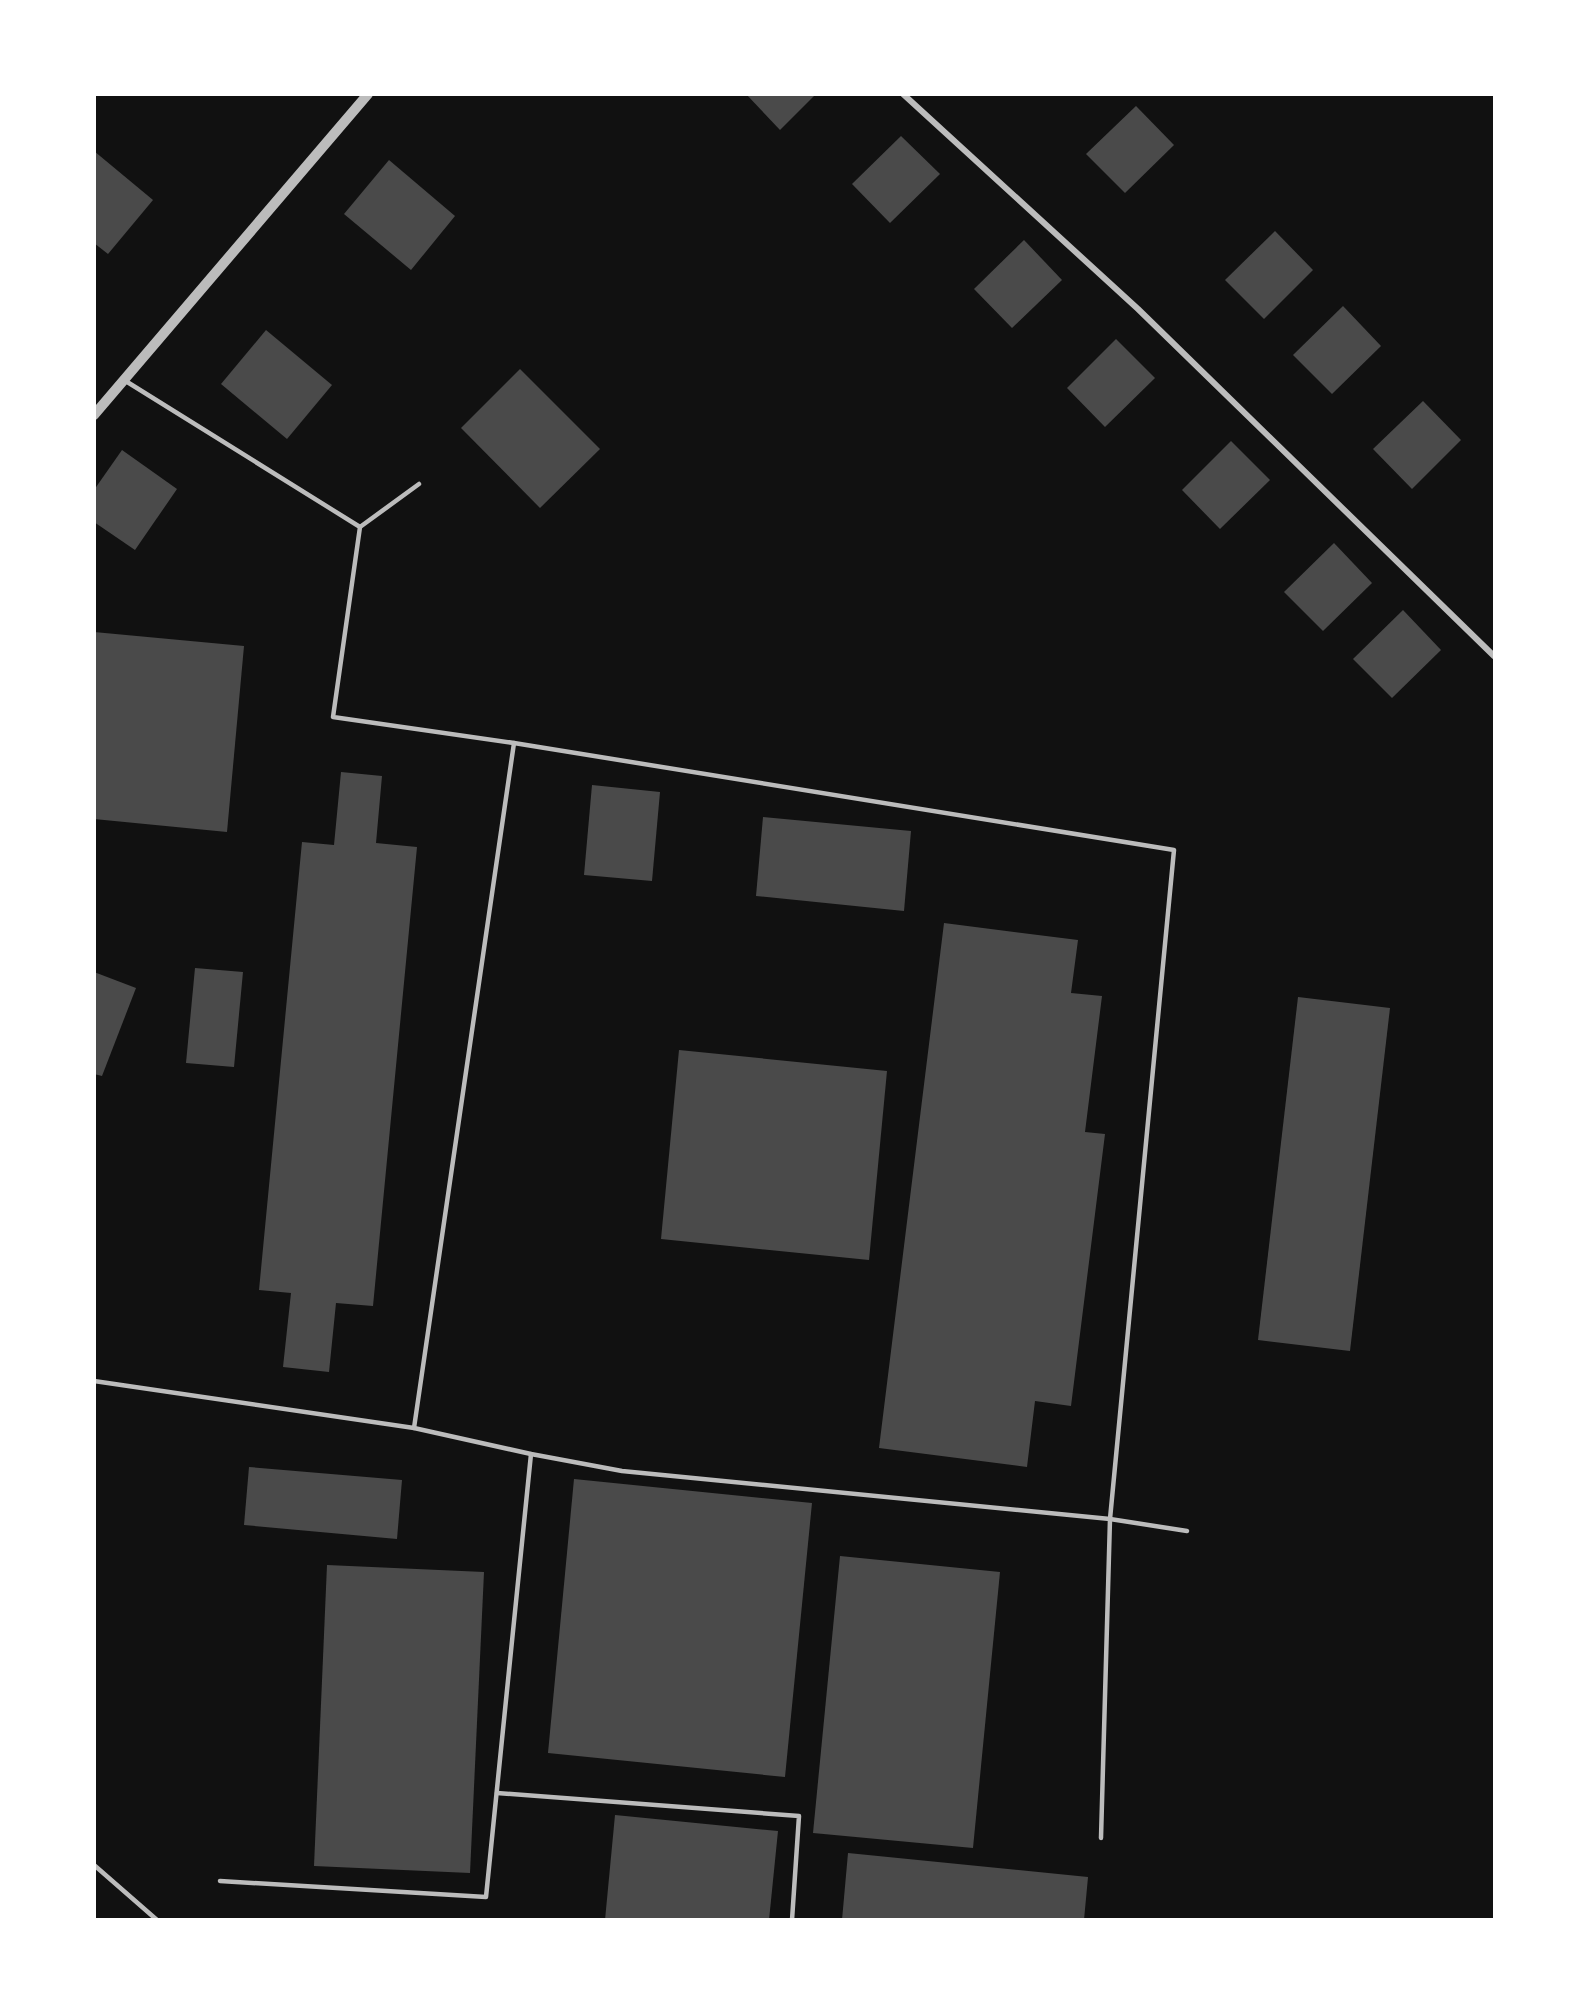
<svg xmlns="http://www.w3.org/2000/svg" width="1589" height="2014" font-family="'Roboto Condensed',sans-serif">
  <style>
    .building { fill: #4a4a4a }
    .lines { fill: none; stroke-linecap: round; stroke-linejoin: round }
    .service { stroke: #bcbcbc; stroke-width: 4.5 }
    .minor { stroke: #bcbcbc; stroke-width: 6 }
    .tertiary { stroke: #bcbcbc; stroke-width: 10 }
  </style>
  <rect width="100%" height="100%" fill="#111"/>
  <g class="building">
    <polygon points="746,94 816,94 780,130"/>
    <polygon points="1136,106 1174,145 1125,193 1086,154"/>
    <polygon points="901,136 940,174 890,223 852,184"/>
    <polygon points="94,151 153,200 108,254 94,243"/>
    <polygon points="389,160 455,216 411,270 344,214"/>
    <polygon points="1275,231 1313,270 1264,319 1225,280"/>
    <polygon points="1024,240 1062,280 1012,328 974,289"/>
    <polygon points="1343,306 1381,346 1332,394 1293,355"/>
    <polygon points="266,330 332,385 287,439 221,384"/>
    <polygon points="1116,339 1155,378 1105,427 1067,388"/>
    <polygon points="520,369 600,449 540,508 461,428"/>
    <polygon points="1423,401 1461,440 1412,489 1373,449"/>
    <polygon points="1231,441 1270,480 1220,529 1182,490"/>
    <polygon points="122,450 177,489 135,550 94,522 94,490"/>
    <polygon points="1334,543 1372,583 1323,631 1284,592"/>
    <polygon points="1403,610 1441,650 1392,698 1353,659"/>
    <polygon points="94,632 244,646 227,832 94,819"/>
    <polygon points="341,772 382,776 376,843 417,847 373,1306 336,1303 329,1372 283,1367 291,1293 259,1290 302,842 334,845"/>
    <polygon points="592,785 660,792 652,881 584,875"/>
    <polygon points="763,817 911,831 904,911 756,896"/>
    <polygon points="944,923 1078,940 1071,993 1102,996 1085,1132 1105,1134 1071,1406 1035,1401 1027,1467 879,1448"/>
    <polygon points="195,968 243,972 234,1067 186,1063"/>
    <polygon points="94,972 136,988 102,1076 94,1074"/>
    <polygon points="1298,997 1390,1008 1350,1351 1258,1340"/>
    <polygon points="679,1050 887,1071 869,1260 661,1239"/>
    <polygon points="249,1467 402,1480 397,1539 244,1525"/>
    <polygon points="574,1479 812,1503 785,1777 548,1753"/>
    <polygon points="840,1556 1000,1572 973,1848 813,1833"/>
    <polygon points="327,1565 484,1572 470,1873 314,1866"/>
    <polygon points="615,1815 778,1831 769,1920 605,1920"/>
    <polygon points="848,1853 1088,1877 1084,1920 842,1920"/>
  </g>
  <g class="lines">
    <g class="service">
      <polyline points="124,380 360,527 333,717 514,743 414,1428"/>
      <polyline points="360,527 419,484"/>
      <polyline points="514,743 1174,850 1110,1519 1101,1838"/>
      <polyline points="94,1381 414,1428 531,1454 622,1471 1110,1519 1187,1531"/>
      <polyline points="497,1793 799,1816 792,1920"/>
      <polyline points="94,1865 157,1920"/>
      <polyline points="220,1881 486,1897 531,1454"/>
    </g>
    <polyline class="minor" points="903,94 1138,309 1494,656"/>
    <polyline class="tertiary" points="94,415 368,94"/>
  </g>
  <rect width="1589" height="2014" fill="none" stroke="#ffffff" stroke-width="192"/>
</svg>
